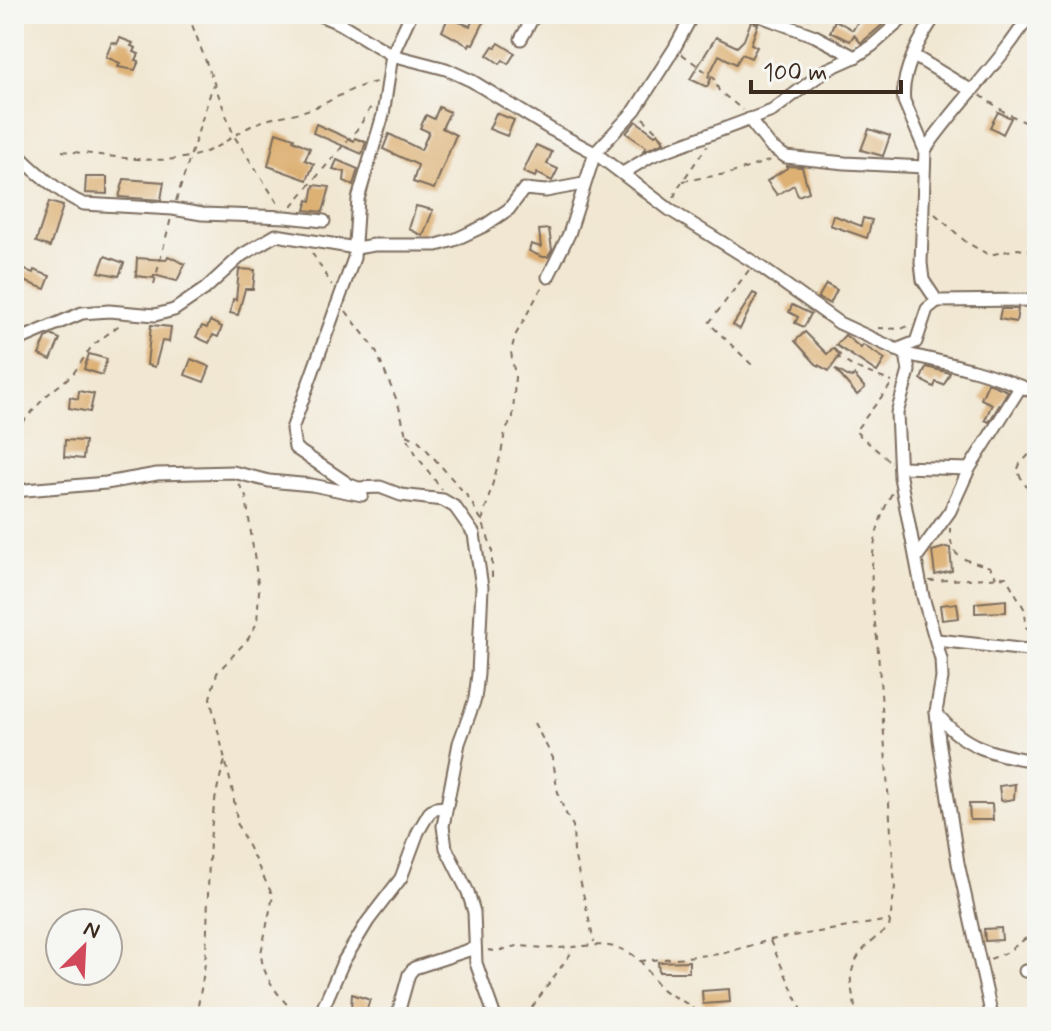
<svg xmlns="http://www.w3.org/2000/svg" width="1051" height="1031" font-family="Mynerve,sans-serif">
  <style>
    .building { fill: #ddb073 }
    .lines { fill: none; stroke-linecap: round; stroke-linejoin: round }
    .minor-casing { stroke: #7b6c5d; stroke-width: 15 }
    .path { stroke: #7b6c5d; stroke-width: 2; stroke-dasharray: 6 6; stroke-linecap: butt }
    .minor { stroke: #fff; stroke-width: 11 }
  </style>
  <rect width="100%" height="100%" fill="#f6f6f2"/>
  <filter id="ink" filterUnits="userSpaceOnUse"><feTurbulence type="fractalNoise" baseFrequency=".0125" numOctaves="2"/><feDisplacementMap in="SourceGraphic" scale="16" xChannelSelector="R" yChannelSelector="G"/><feConvolveMatrix kernelMatrix="1 2 1 2 8 2 1 2 1" color-interpolation-filters="sRGB"/></filter>
  <filter id="wash" filterUnits="userSpaceOnUse"><feTurbulence type="fractalNoise" baseFrequency=".006" numOctaves="4" result="noise"/><feDisplacementMap in="SourceGraphic" scale="32" xChannelSelector="R" yChannelSelector="G"/><feGaussianBlur stdDeviation="1.8" result="paint"/><feColorMatrix in="noise" values="0 0 0 0 0 0 0 0 0 0 0 0 0 0 0 0 0 1.4 0 .05"/><feComposite in="paint" operator="in"/></filter>
  <g filter="url(#wash)">
    <rect width="100%" height="100%" fill="#f1e7d2"/>
    <g id="blocks">
      <g class="building">
        <polygon points="476,14 488,14 473,44 470,43 469,46 442,31 448,18 470,26"/>
        <polygon points="862,14 870,16 873,14 895,14 861,43 854,35 850,41 830,32 835,20 853,30"/>
        <polygon points="751,21 758,24 751,44 757,47 751,58 742,54 736,64 719,55 708,77 711,79 707,87 690,79 716,37 737,47 744,40"/>
        <polygon points="120,38 133,43 131,46 136,48 134,52 139,54 136,60 139,61 135,70 118,67 120,63 106,57 112,42 117,44"/>
        <polygon points="499,43 515,53 508,64 503,60 500,64 487,55 493,46 496,47"/>
        <polygon points="439,107 450,112 442,128 456,135 434,189 413,182 418,165 383,149 389,134 421,150 429,132 420,128 426,115 434,119"/>
        <polygon points="998,112 1011,118 1003,134 990,127"/>
        <polygon points="496,113 514,120 507,136 489,129"/>
        <polygon points="636,121 655,135 658,133 664,142 642,152 646,147 626,133"/>
        <polygon points="316,124 354,141 355,138 366,142 362,154 313,133"/>
        <polygon points="869,129 890,136 883,156 861,150"/>
        <polygon points="276,132 294,138 293,140 310,148 305,160 314,164 307,180 268,166"/>
        <polygon points="536,145 552,152 547,164 558,169 552,181 537,173 535,177 523,172"/>
        <polygon points="337,160 358,169 353,185 344,181 345,172 333,169"/>
        <polygon points="787,166 802,167 809,192 798,196 794,185 777,195 767,181 787,168"/>
        <polygon points="86,177 107,177 107,194 85,193"/>
        <polygon points="124,179 164,182 161,200 119,197"/>
        <polygon points="314,185 330,187 323,212 305,210 308,200 311,201"/>
        <polygon points="49,202 63,206 50,247 36,242"/>
        <polygon points="416,206 433,210 423,236 409,229"/>
        <polygon points="833,215 861,226 863,218 872,220 867,238 830,225"/>
        <polygon points="549,229 552,250 548,257 542,257 529,251 531,244 541,247 539,230"/>
        <polygon points="105,256 124,263 119,276 99,272"/>
        <polygon points="168,256 185,264 177,281 154,275 154,278 136,276 137,258 166,260"/>
        <polygon points="20,268 33,273 34,270 50,276 45,289 16,278"/>
        <polygon points="239,269 255,270 253,289 245,289 238,315 230,313 233,299 236,300"/>
        <polygon points="826,284 837,290 830,304 818,298"/>
        <polygon points="753,293 757,295 740,329 733,325"/>
        <polygon points="792,305 811,314 804,327 795,323 798,317 789,312"/>
        <polygon points="1001,309 1018,309 1016,322 999,319"/>
        <polygon points="210,321 222,327 218,337 213,335 209,343 196,337 202,326 207,328"/>
        <polygon points="151,325 171,327 169,342 162,341 155,367 147,365"/>
        <polygon points="805,332 827,354 833,348 840,355 829,371 816,364 795,341"/>
        <polygon points="51,335 60,339 51,360 39,355 46,338"/>
        <polygon points="845,335 861,348 863,345 885,359 877,372 836,345"/>
        <polygon points="89,354 107,359 102,375 84,369"/>
        <polygon points="191,359 210,367 204,382 185,375"/>
        <polygon points="926,367 950,373 945,383 943,385 936,382 934,387 926,383 921,379"/>
        <polygon points="835,369 851,378 854,375 865,388 857,395"/>
        <polygon points="988,383 1008,391 989,422 985,420 992,404 981,399"/>
        <polygon points="79,391 94,394 90,412 69,408 70,397 78,399"/>
        <polygon points="65,440 85,441 83,459 64,457"/>
        <polygon points="946,547 950,548 952,571 935,575 932,551"/>
        <polygon points="1006,600 1006,612 975,613 975,603"/>
        <polygon points="957,603 959,618 942,620 940,605"/>
        <polygon points="1015,784 1014,799 1001,801 999,786"/>
        <polygon points="969,804 992,804 993,820 970,820"/>
        <polygon points="1001,928 1002,940 985,941 984,929"/>
        <polygon points="689,961 689,972 659,972 658,962"/>
        <polygon points="729,989 730,1002 703,1004 702,991"/>
        <polygon points="352,994 370,1000 365,1014 351,1009"/>
      </g>
    </g>
  </g>
  <g filter="url(#ink)">
    <use href="#blocks" fill-opacity="0" stroke="#7b6c5d" stroke-width="2"/>
    <g class="lines">
      <g class="minor-casing">
        <g id="minor">
          <polyline points="317,14 341,24 392,55 446,69 472,81 552,130 595,153 670,210 755,263 839,323 906,354 909,371 897,413 900,477 923,597 941,659 942,678 936,712 939,740 958,863 992,1017"/>
          <polyline points="411,14 392,55 383,115 358,199 354,258 292,429 295,448 350,485 358,488 380,487 401,495 443,500 455,507 474,534 482,587 478,674 475,699 459,743 443,826 446,848 468,892 474,912 476,963 495,1017"/>
          <polyline points="755,14 815,36 855,57"/>
          <polyline points="521,39 535,14"/>
          <polyline points="914,56 972,91"/>
          <polyline points="749,119 770,146 786,157 845,163 924,167"/>
          <path d="M 14,150 C 30,168 63,196 84,204 L 173,209 L 202,214 L 286,217 L 324,221"/>
          <path d="M 925,150 C 957,103 1001,63 1030,14"/>
          <polyline points="623,173 651,156 772,111 826,70 855,57 873,45 908,14"/>
          <polyline points="548,277 569,234 595,153 635,110 674,49 693,14"/>
          <path d="M 937,301 L 923,280 L 921,263 L 925,150 L 904,101 C 900,74 921,35 937,14"/>
          <polyline points="14,342 82,313 109,311 155,315 174,310 205,289 242,255 276,235 356,248 374,245 437,245 454,240 484,226 509,209 524,189 546,191 583,184"/>
          <polyline points="896,350 916,342 927,309 937,301 1037,300"/>
          <path d="M 906,354 C 952,364 995,373 1037,394"/>
          <polyline points="900,467 969,469"/>
          <polyline points="14,491 106,483 157,474 233,472 269,481 312,485 362,495"/>
          <polyline points="916,558 950,511 969,469 1021,386"/>
          <polyline points="937,640 1037,651"/>
          <path d="M 936,712 C 961,747 997,756 1037,761"/>
          <polyline points="1025,971 1037,971"/>
          <polyline points="319,1017 343,962 368,921 401,878 418,832 429,813 435,808 445,807"/>
          <polyline points="397,1017 409,974 414,968 475,948"/>
        </g>
      </g>
      <g class="path">
        <polyline points="188,14 234,136 279,205"/>
        <polyline points="807,14 810,24"/>
        <polyline points="682,54 714,78 719,91 743,110"/>
        <polyline points="980,95 1006,113 1037,128"/>
        <polyline points="643,118 664,139"/>
        <path d="M 62,151 C 105,154 163,168 203,153 C 220,147 235,134 251,126 C 268,117 286,116 304,111 C 330,104 352,85 378,82"/>
        <polyline points="683,181 732,173 771,160"/>
        <polyline points="674,198 677,189 707,146"/>
        <polyline points="176,201 213,85"/>
        <polyline points="292,206 359,127 372,105"/>
        <polyline points="935,214 966,242 989,255 1018,249 1037,252"/>
        <polyline points="312,253 332,285"/>
        <polyline points="749,270 709,323 752,365"/>
        <polyline points="154,284 171,218"/>
        <polyline points="346,311 375,349 398,403 406,435 417,456 442,490"/>
        <polyline points="878,328 901,329 911,325"/>
        <polyline points="836,356 852,366 892,382"/>
        <polyline points="14,432 46,396 73,374 92,346 122,323"/>
        <polyline points="407,435 419,441 468,497 482,521 492,548 492,577"/>
        <polyline points="1037,446 1020,464 1017,471 1037,504"/>
        <polyline points="888,460 855,431 893,382"/>
        <path d="M 239,484 L 246,497 L 259,591 L 257,623 L 248,639 L 217,673 L 210,698 L 232,788 L 238,826 L 273,896 L 261,953 C 262,978 282,1000 299,1017"/>
        <polyline points="482,521 501,454 505,432 513,417 515,376 511,352 515,336 543,285"/>
        <path d="M 950,528 C 950,562 964,558 990,567 L 996,577"/>
        <polyline points="929,581 1006,577 1025,610 1026,627 1037,637"/>
        <polyline points="534,723 553,758 557,789 564,810 573,826 574,853 594,942"/>
        <polyline points="770,941 805,1017"/>
        <path d="M 488,950 C 499,953 507,947 518,946 C 530,946 543,949 555,948 C 585,948 612,937 638,959 C 647,967 652,980 661,988 C 674,1000 690,1000 699,1017"/>
        <polyline points="990,959 1006,953 1037,930"/>
        <polyline points="640,961 721,954 770,940 890,920"/>
        <path d="M 196,1017 C 199,999 203,981 205,962 C 211,895 203,826 225,761"/>
        <polyline points="525,1017 574,949"/>
        <path d="M 848,1017 L 855,1008 C 854,998 850,987 851,977 C 854,953 871,941 889,928 L 895,887 L 877,638 C 869,587 867,539 892,493"/>
      </g>
      <use href="#minor" class="minor"/>
    </g>
  </g>
  <rect width="1051" height="1031" fill="none" stroke="#f6f6f2" stroke-width="48"/>
  <g transform="translate(84 947) rotate(24)"><circle r="38" fill="#f6f6f2" stroke="#aba49d" stroke-width="2"/>
  <path d="M0-6L14 30L0 20L-14 30Z" fill="#d1495b"/>
  <text y="-12" font-size="22" font-weight="bold" text-anchor="middle" fill="#3b2a1e">N</text>
  </g>
  <path d="M751 80v12h150v-12" fill="none" stroke="#3b2a1e" stroke-width="4"/>
  <text x="763" y="80" font-size="24" fill="#3b2a1e" stroke="#f6f6f2" stroke-width="6" paint-order="stroke">100 m</text>
</svg>
